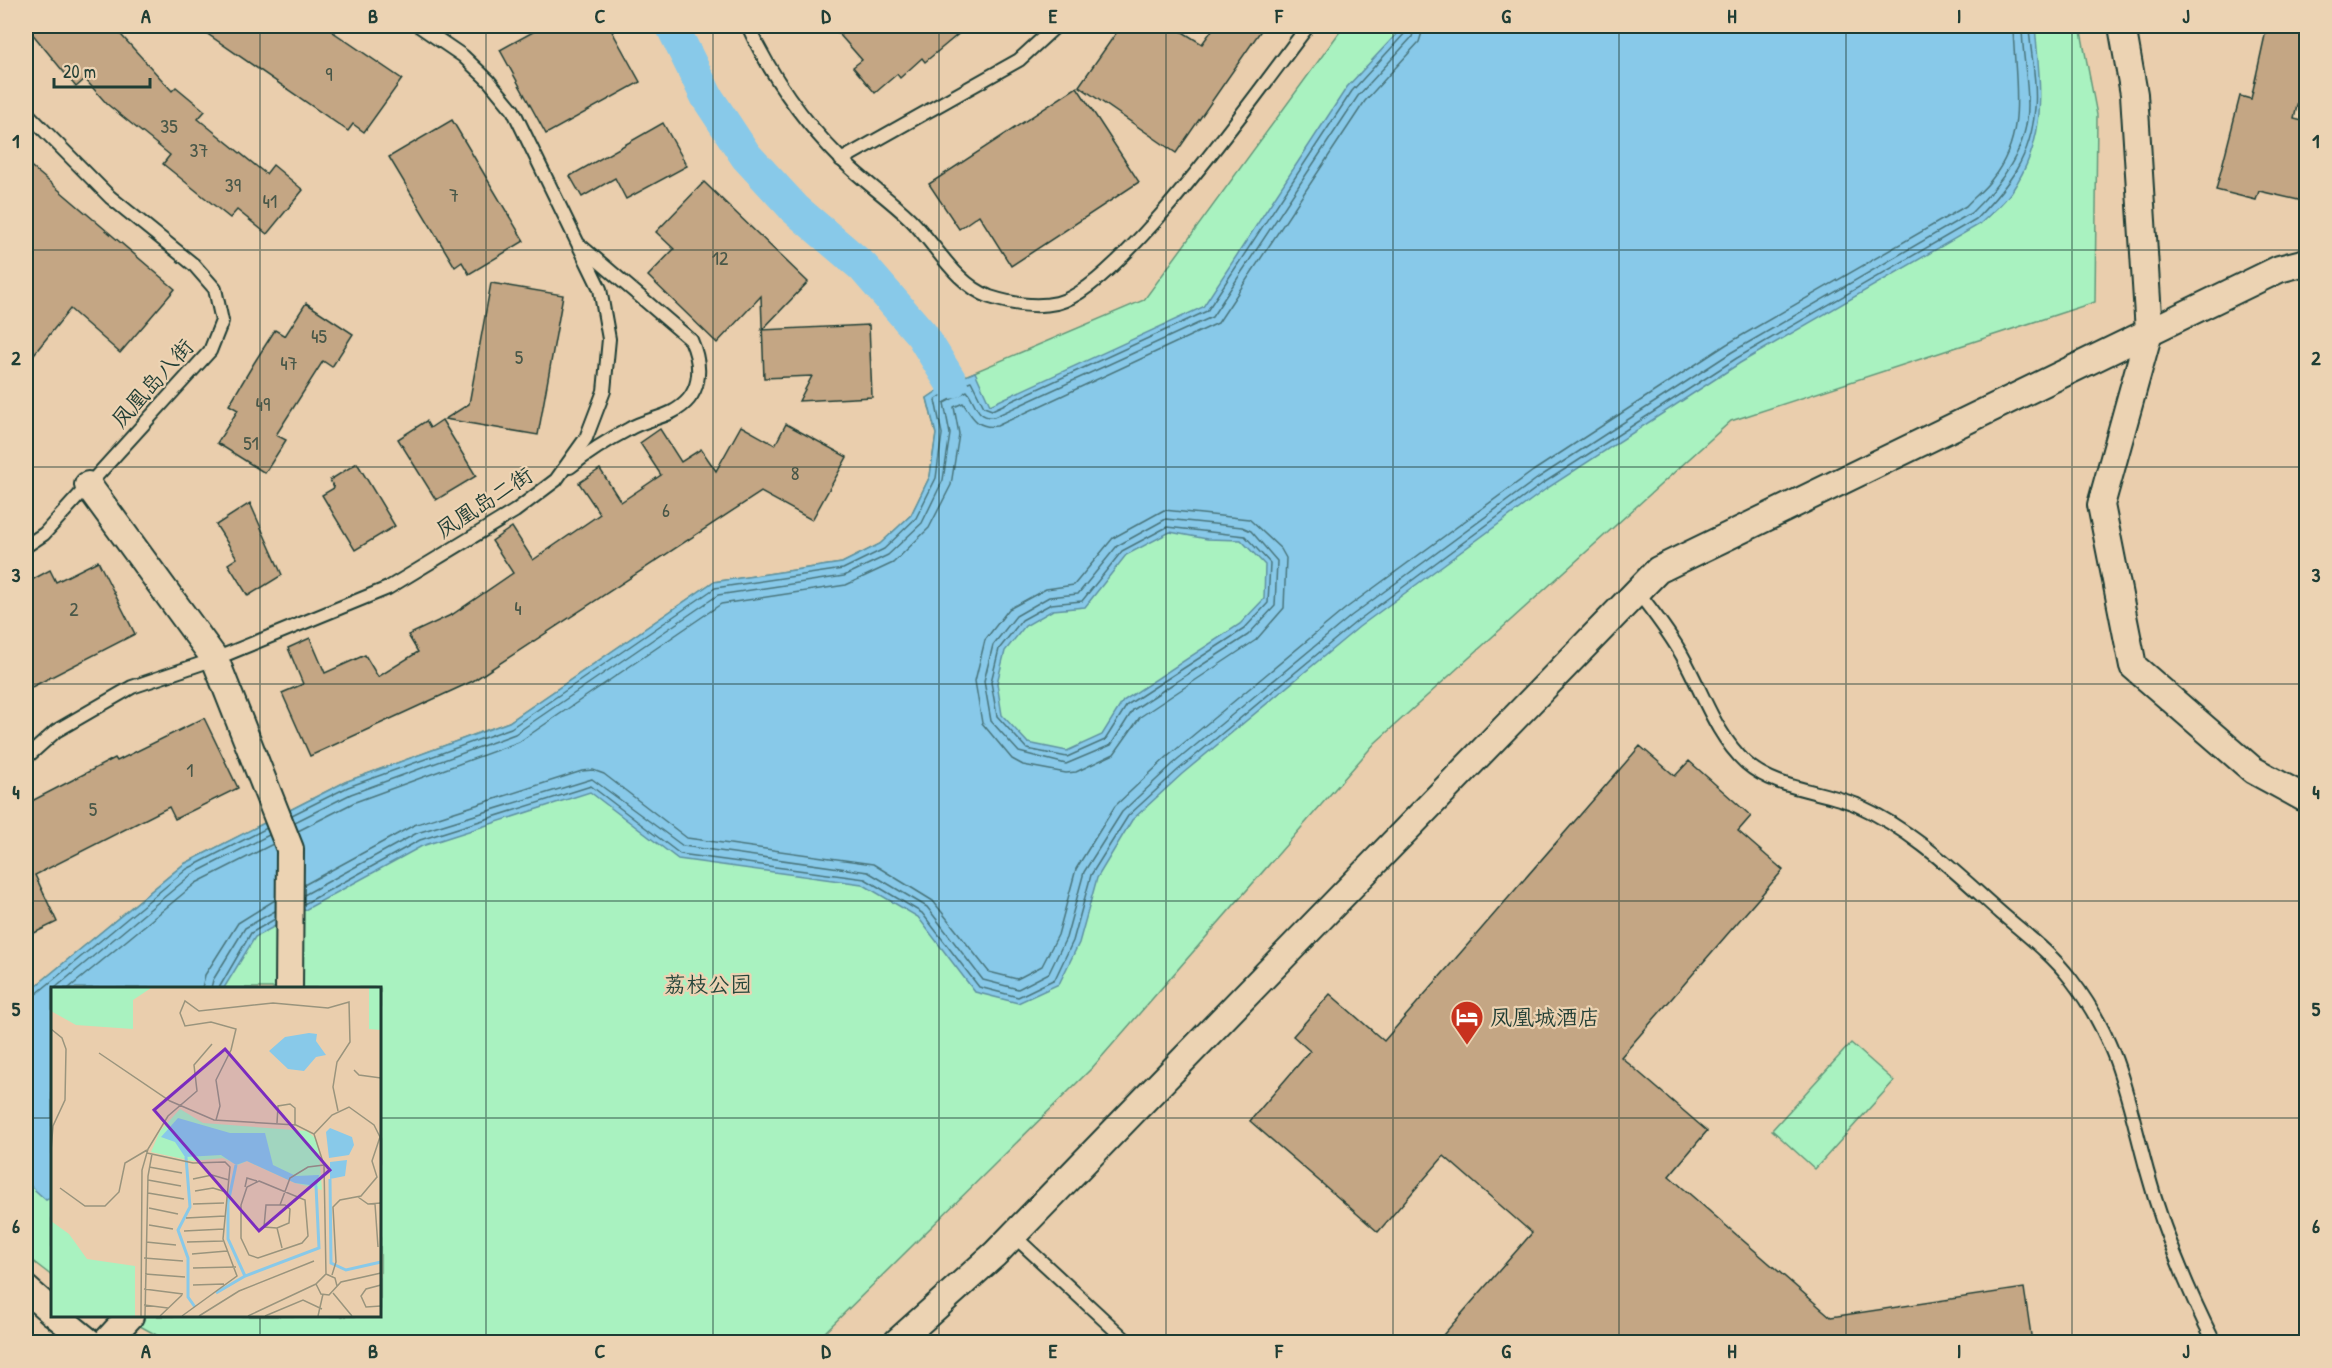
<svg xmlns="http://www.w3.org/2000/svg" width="2332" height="1368" font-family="'Patrick Hand','LXGW WenKai TC',sans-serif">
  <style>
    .green { fill: #a9f2c0; stroke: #64987a; stroke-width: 1.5 }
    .water { fill: #88c9e9; stroke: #5e91a1; stroke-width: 1.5; fill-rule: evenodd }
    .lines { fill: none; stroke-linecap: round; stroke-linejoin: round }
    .shore { stroke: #49757c; stroke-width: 1.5 }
    .canal { stroke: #88c9e9; stroke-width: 33 }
    .building { fill: #c4a684; stroke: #1f3d34; stroke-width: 1.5 }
    .service-casing { stroke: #1f3d34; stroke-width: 16 }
    .minor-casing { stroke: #1f3d34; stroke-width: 30 }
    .service { stroke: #ecd3b3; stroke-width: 12 }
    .minor { stroke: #ecd3b3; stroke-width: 26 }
    .grid { fill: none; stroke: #1f3d34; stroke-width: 1.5; stroke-opacity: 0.55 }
    .labels { text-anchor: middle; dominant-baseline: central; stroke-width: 4.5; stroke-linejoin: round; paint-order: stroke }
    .number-label { font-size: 20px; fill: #485748 }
    .street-label { font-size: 22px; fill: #1f3d34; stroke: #ecd3b3 }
    .park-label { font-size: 22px; fill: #26463b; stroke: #ecd3b3 }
    .poi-label { font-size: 22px; fill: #1f3d34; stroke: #ecd3b3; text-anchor: start }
    .inset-river { fill: none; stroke: #88c9e9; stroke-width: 3 }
    .inset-road { fill: none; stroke: #99947d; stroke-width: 1.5 }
    .view { fill: #7b2cbf; fill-opacity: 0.15; stroke: #7b2cbf; stroke-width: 3 }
    .inset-edge { fill: none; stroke: #1f3d34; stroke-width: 3 }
    .neatline { fill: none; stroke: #1f3d34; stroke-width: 2 }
    .grid-label { font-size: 20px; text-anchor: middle; font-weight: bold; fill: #1f3d34 }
  </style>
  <rect width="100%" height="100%" fill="#eacead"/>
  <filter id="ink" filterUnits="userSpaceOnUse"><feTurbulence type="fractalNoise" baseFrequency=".0167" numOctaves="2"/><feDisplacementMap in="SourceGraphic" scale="12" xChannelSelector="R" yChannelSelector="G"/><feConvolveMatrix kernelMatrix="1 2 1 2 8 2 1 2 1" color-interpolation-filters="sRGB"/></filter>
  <g filter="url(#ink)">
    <g class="green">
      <polygon points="1344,26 2080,26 2097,115 2095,302 1731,421 1375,743 1092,1068 815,1342 169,1342 122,1316 380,1316 380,988 52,988 52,1276 26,1256 26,994 184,864 345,782 509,722 713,582 842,563 880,544 911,515 930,476 936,434 927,398 951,382 1144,300"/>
      <polygon points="1851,1043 1894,1081 1815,1169 1772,1130"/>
    </g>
    <path class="water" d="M 1404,26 L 2035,26 C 2040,88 2049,135 2012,191 C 2004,203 1990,214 1980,224 L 1740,363 L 1546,489 L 1359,627 L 1182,774 L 1132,820 L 1097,878 L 1079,943 L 1059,984 L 1018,1003 L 975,992 L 918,917 L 862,884 L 678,859 L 590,792 L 422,846 L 255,937 L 224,988 L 52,988 L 52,1197 L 46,1200 L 26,1182 L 26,994 L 184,864 L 345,782 L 509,722 L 713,582 L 842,563 L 880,544 L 911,515 L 930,476 L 936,434 L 927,398 L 951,382 L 975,372 L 990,405 L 1203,307 L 1347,87 ZM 1170,532 L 1207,539 L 1241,540 L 1265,565 L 1264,599 L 1240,624 L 1123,701 L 1102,735 L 1067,751 L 1028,743 L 1002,715 L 997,683 L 1005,651 L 1025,626 L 1053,610 L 1085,607 L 1126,555 Z"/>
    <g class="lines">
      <g class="shore">
        <polygon points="1164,510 1249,519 1281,549 1286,558 1284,608 1256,640 1140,717 1114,754 1076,772 1066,773 1023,765 1012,759 982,723 975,681 985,640 1009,609 1046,589 1074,585 1113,538"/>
        <polygon points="1166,519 1242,527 1251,531 1277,561 1275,606 1248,635 1133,710 1111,745 1066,764 1019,752 991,721 984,681 993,645 1016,616 1049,597 1078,594 1117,546"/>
        <polygon points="1167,527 1245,536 1270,563 1268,603 1244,629 1127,705 1105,740 1067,757 1027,749 997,716 991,682 999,649 1022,620 1051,604 1082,601 1122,551"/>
        <polyline points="292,815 348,787 511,728 715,588 843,569 884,549 916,518 936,478 942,434 935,400 954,387 971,381 984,407 992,410 1207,311 1352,91 1406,32 1408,26"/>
        <path d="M 295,822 L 351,794 L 515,734 L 718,595 L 844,576 L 888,555 L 922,523 L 943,480 L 950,434 L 944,403 L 967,391 C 976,402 976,419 994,417 L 1212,317 L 1358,96 L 1412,37 L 1415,26"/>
        <path d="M 298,831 L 355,802 L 519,742 L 721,604 L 846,585 L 893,563 L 929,528 L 951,485 L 959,434 L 954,407 L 963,403 C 972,417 977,429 997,426 L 1218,323 L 1365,101 L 1419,42 L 1424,26"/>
        <path d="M 304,885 L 414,825 L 582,771 L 593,770 L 604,774 L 687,838 L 873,864 L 933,901 L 989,972 L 1017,979 L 1042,966 L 1058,935 L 1076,869 L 1115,806 L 1167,757 L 1345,609 L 1533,471 L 1727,344 L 1966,206 C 1974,197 1985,189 1992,179 C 2029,132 2014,80 2013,26"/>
        <path d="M 304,895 L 417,833 L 592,779 L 683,846 L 868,872 L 927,907 L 983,980 L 1018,989 L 1049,973 L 1066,938 L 1084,872 L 1122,812 L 1173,764 L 1351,616 L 1538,478 L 1732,352 L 1971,213 C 2001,184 2028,149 2028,105 C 2028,78 2022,52 2022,26"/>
        <path d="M 304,904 L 420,840 L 591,786 L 680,854 L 865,879 L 922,913 L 979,987 L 1018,997 L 1055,979 L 1073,941 L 1091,875 L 1128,816 L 1178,770 L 1356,622 L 1542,484 L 1737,358 L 1976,219 C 2009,185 2031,158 2035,108 C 2038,81 2030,53 2029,26"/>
        <polyline points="55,988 191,875 269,835"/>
        <polyline points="69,988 196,883 273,844"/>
        <polyline points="202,988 205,975 238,923 275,900"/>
        <polyline points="211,988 213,980 245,928 275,911"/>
        <polyline points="219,988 251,933 275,919"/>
        <polyline points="26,999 35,995 187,869 267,828"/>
      </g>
      <polyline class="canal" points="672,26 707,97 746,156 795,209 863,267 922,335 951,382"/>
    </g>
    <g class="building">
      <polygon points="26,26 113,26 172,91 176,87 205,111 198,119 266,174 273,165 303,190 267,234 237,210 230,218 163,164 170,155 107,104 85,79 76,87"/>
      <polygon points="196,26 324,26 402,79 364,132 353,124 348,131"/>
      <polygon points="544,26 609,26 640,82 546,134 500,50"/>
      <polygon points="832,26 968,26 925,62 922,58 900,78 897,74 875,93 853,67 862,60"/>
      <polygon points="1121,26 1173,26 1202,44 1215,26 1264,26 1176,153 1079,86"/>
      <polygon points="2267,26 2307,26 2307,61 2294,119 2307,122 2307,202 2259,191 2256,200 2216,190 2240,96 2251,99"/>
      <polygon points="1077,87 1139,182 1011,266 979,215 959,229 929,184"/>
      <polygon points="452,120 524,241 469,274 462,262 455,267 389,157"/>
      <polygon points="663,123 687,166 626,199 615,178 582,197 570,176"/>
      <polygon points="26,162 175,289 120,353 70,309 26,364"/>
      <polygon points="704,182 808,282 762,330 869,325 872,397 799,401 812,376 764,378 761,296 717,343 648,276 674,249 656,232"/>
      <polygon points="491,283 563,295 538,435 445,419 469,404"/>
      <polygon points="306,303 353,334 332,367 323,361 276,435 286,440 265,473 217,443 238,410 229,405 254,363 275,330 285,336"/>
      <polygon points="442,420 476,476 436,500 398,439 426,421 430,428"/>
      <polygon points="786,424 847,457 812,520 761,492 473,681 310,756 282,693 303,684 288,648 310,638 325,673 365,655 378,677 418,652 408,635 453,614 513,573 492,541 512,527 533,560 600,514 579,483 600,469 621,502 661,475 640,443 660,429 681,462 701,449 716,471 741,426 775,445"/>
      <polygon points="357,463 395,526 355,550 322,495 334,488 330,480"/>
      <polygon points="250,503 282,575 248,596 228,564 237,558 216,525"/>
      <polygon points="98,561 135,634 26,690 26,583 50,570 56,582"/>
      <polygon points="204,718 238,788 175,819 169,807 35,875 57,922 26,937 26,804 115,758 117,761"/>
      <polygon points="1640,746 1675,776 1689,761 1751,816 1738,831 1783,870 1621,1057 1707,1131 1669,1176 1831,1317 2024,1288 2032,1342 1437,1342 1532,1233 1444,1156 1378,1232 1250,1121 1310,1051 1293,1036 1330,994 1384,1041"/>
    </g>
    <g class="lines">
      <g class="service-casing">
        <g id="service">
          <path d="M 748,26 C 771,76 801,119 841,159 C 862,180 887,197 909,218 C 935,243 955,284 990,297 C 1012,304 1035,308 1057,303 C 1121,288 1263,84 1308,26"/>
          <polyline points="26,112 110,197 194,265 215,289 222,321 210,351 44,534 26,546"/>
          <polyline points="841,160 1019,60 1056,26"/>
          <path d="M 570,467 C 589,452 608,440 629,429 C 642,421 658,419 672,412 C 702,397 703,367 691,340 L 581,246"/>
          <path d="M 1637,591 C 1653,612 1670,633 1683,657 C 1703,693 1715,734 1746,763 C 1777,790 1821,790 1857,805 C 1913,830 1956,873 2001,913 C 2024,933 2051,953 2070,978 C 2120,1043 2126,1095 2147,1171 C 2162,1227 2188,1290 2214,1342"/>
          <polyline points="26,758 56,731 132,687 215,659 388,588 515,511 556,480 586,438 604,391 609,339 600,289 513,110 489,81 463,56 419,26"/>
          <polyline points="1013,1235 1128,1342"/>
        </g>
      </g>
      <g class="minor-casing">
        <g id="minor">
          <polyline points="2122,26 2134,94 2149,332 2101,505 2133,666 2253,770 2306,799"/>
          <polyline points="88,485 215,659 290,849 289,988"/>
          <polyline points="26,1289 52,1312"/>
          <polyline points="57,1316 89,1342"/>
          <polyline points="106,1342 130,1316"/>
          <polyline points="897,1342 995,1254 1658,570 2279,269 2306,262"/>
        </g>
      </g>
      <use href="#service" class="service"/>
      <use href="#minor" class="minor"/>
    </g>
  </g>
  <path class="grid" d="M 260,26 L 260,988M 486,26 L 486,1342M 713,26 L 713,1342M 939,26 L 939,1342M 1166,26 L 1166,1342M 1393,26 L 1393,1342M 1619,26 L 1619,1342M 1846,26 L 1846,1342M 2072,26 L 2072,1342M 26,250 L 2306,250M 26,467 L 2306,467M 26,684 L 2306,684M 26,901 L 2306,901M 26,1118 L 52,1118M 380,1118 L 2306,1118M 260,1316 L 260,1342"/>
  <defs>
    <g id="hotel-pin" transform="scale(1.725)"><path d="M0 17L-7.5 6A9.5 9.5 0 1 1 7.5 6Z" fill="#c8321e" stroke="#ecd3b3"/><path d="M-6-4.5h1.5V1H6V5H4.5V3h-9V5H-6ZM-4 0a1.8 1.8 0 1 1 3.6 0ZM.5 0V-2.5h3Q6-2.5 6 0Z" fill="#fff"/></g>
  </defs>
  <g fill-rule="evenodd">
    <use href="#hotel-pin" x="1467" y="1017"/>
  </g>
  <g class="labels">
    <g class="number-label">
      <text x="329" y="73">9</text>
      <text x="169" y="125">35</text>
      <text x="199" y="149">37</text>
      <text x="233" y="184">39</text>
      <text x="454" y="194">7</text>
      <text x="270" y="200">41</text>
      <text x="720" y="257">12</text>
      <text x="319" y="335">45</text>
      <text x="519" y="356">5</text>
      <text x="289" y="362">47</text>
      <text x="263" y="403">49</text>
      <text x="251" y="442">51</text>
      <text x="795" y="472">8</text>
      <text x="666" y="509">6</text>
      <text x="518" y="607">4</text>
      <text x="74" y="608">2</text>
      <text x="190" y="769">1</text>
      <text x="93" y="808">5</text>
    </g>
    <g class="street-label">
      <text transform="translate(152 383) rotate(-48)">凤凰岛八街</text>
      <text transform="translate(484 502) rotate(-33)">凤凰岛二街</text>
    </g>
    <g class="park-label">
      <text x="708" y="984">荔枝公园</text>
    </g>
    <g class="poi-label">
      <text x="1490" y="1017">凤凰城酒店</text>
    </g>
  </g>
  <g transform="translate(51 987)">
    <rect width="330" height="330" fill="#eacead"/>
    <path d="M 0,1 L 100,1 L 82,13 L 82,42 L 25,38 L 0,24 ZM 318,1 L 330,1 L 330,43 L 318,42 ZM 129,122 L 152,136 L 256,144 L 264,151 L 268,165 L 271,203 L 244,196 L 196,174 L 187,178 L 172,171 L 142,174 L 100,165 L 109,144 ZM 0,234 L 18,247 L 36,272 L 84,279 L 84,329 L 0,329 Z" fill="#a9f2c0"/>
    <path d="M 258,46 L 266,47 L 265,54 L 275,68 L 265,70 L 253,84 L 237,82 L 218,64 L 234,50 ZM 127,131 L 179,146 L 214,146 L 222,178 L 245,189 L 268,188 L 266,199 L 244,196 L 196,174 L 185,178 L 170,168 L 134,170 L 124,155 L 110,150 ZM 279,141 L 301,150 L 303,158 L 298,168 L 278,171 L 275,145 ZM 296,173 L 294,189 L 279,192 L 279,175 Z" fill="#88c9e9"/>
    <path class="inset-river" d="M 135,170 L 139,220 L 127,243 L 137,271 L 137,310 L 144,320M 185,178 L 177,216 L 177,252 L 194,289M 279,192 L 280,276 L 295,283 L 330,275M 165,306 L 194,289 L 268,261 L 265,199"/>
    <path class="inset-road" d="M 0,42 L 11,51 L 15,62 L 14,113 L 2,139 L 0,164M 48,66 L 119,114 L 163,133 L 245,138 L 263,147 L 273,178 L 275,287M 303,83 L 308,88 L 330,91M 165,133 L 169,119 L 165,93 L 180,63 L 185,42 L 160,35 L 134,39 L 129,26 L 134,14 L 148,24 L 222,16 L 277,21 L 298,15 L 299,55 L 286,75 L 282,100 L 287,124M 226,136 L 227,119 L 239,117 L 244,121 L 244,138M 263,147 L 281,128 L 298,120 L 323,138 L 329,150 L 321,174 L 326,190 L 310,209 L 289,213 L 282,220 L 285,275 L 281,288M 96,166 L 142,176 L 174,175 L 179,180 L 172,252 L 186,289 L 131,329M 98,180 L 131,186M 142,192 L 161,188 L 178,193M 97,193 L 130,199M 208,194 L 254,213 L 257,249 L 251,256 L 207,271 L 198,268 L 190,251 L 190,218 L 196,200 ZM 194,200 L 196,191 L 206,194M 9,201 L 34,219 L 54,219 L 68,205 L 74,176 L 96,163M 144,204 L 162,201 L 175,205M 97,206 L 133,212M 307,210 L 317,217 L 330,216M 142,217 L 173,216M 324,217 L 327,260M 229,218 L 239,191 L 257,180 L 273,178M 98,221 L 127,227M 135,231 L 174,229M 98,238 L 122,242M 226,241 L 213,240 L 215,218 L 234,218 L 239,222 L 238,236 L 226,241 L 231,261M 133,244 L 173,242M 95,255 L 125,258M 136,255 L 172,254M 141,267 L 176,264M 93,271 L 132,274M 142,281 L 185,280M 94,287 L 134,290M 142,298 L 173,297M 330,298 L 315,302 L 310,309 L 315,320 L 330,319M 286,299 L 284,291 L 275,287 L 265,297 L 270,307 L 278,308 L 290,295 L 330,286M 93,302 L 132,307M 282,306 L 301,329M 93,318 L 117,321M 90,329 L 91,183 L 97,162 L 117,129 L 146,104 L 143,78 L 161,57M 94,329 L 97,189 L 101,167M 109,329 L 131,308M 148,329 L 188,304 L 263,274M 197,329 L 265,297M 214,329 L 252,313 L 271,322M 267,329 L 272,307"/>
    <path class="view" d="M 174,62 L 279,183 L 208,244 L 103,123 Z"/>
    <rect width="330" height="330" class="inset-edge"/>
  </g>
  <rect width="2332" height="1368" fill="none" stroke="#ecd3b3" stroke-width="66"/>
  <path d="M54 78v9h96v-9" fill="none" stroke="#1f3d34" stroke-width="3"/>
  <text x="63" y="78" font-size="18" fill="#1f3d34" stroke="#ecd3b3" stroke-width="4.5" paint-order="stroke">20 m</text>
  <rect x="33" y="33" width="2266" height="1302" class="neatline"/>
  <g class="grid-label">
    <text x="146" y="23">A</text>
    <text x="373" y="23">B</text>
    <text x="600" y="23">C</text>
    <text x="826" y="23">D</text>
    <text x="1053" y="23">E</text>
    <text x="1279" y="23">F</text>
    <text x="1506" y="23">G</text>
    <text x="1732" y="23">H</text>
    <text x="1959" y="23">I</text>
    <text x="2186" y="23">J</text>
    <text x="16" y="148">1</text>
    <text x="2316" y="148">1</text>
    <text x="16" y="365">2</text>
    <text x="2316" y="365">2</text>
    <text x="16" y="582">3</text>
    <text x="2316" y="582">3</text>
    <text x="16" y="799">4</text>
    <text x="2316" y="799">4</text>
    <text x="16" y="1016">5</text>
    <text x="2316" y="1016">5</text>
    <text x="16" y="1233">6</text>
    <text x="2316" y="1233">6</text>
    <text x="146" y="1358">A</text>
    <text x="373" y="1358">B</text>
    <text x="600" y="1358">C</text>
    <text x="826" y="1358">D</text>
    <text x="1053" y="1358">E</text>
    <text x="1279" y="1358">F</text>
    <text x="1506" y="1358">G</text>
    <text x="1732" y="1358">H</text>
    <text x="1959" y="1358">I</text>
    <text x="2186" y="1358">J</text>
  </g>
</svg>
